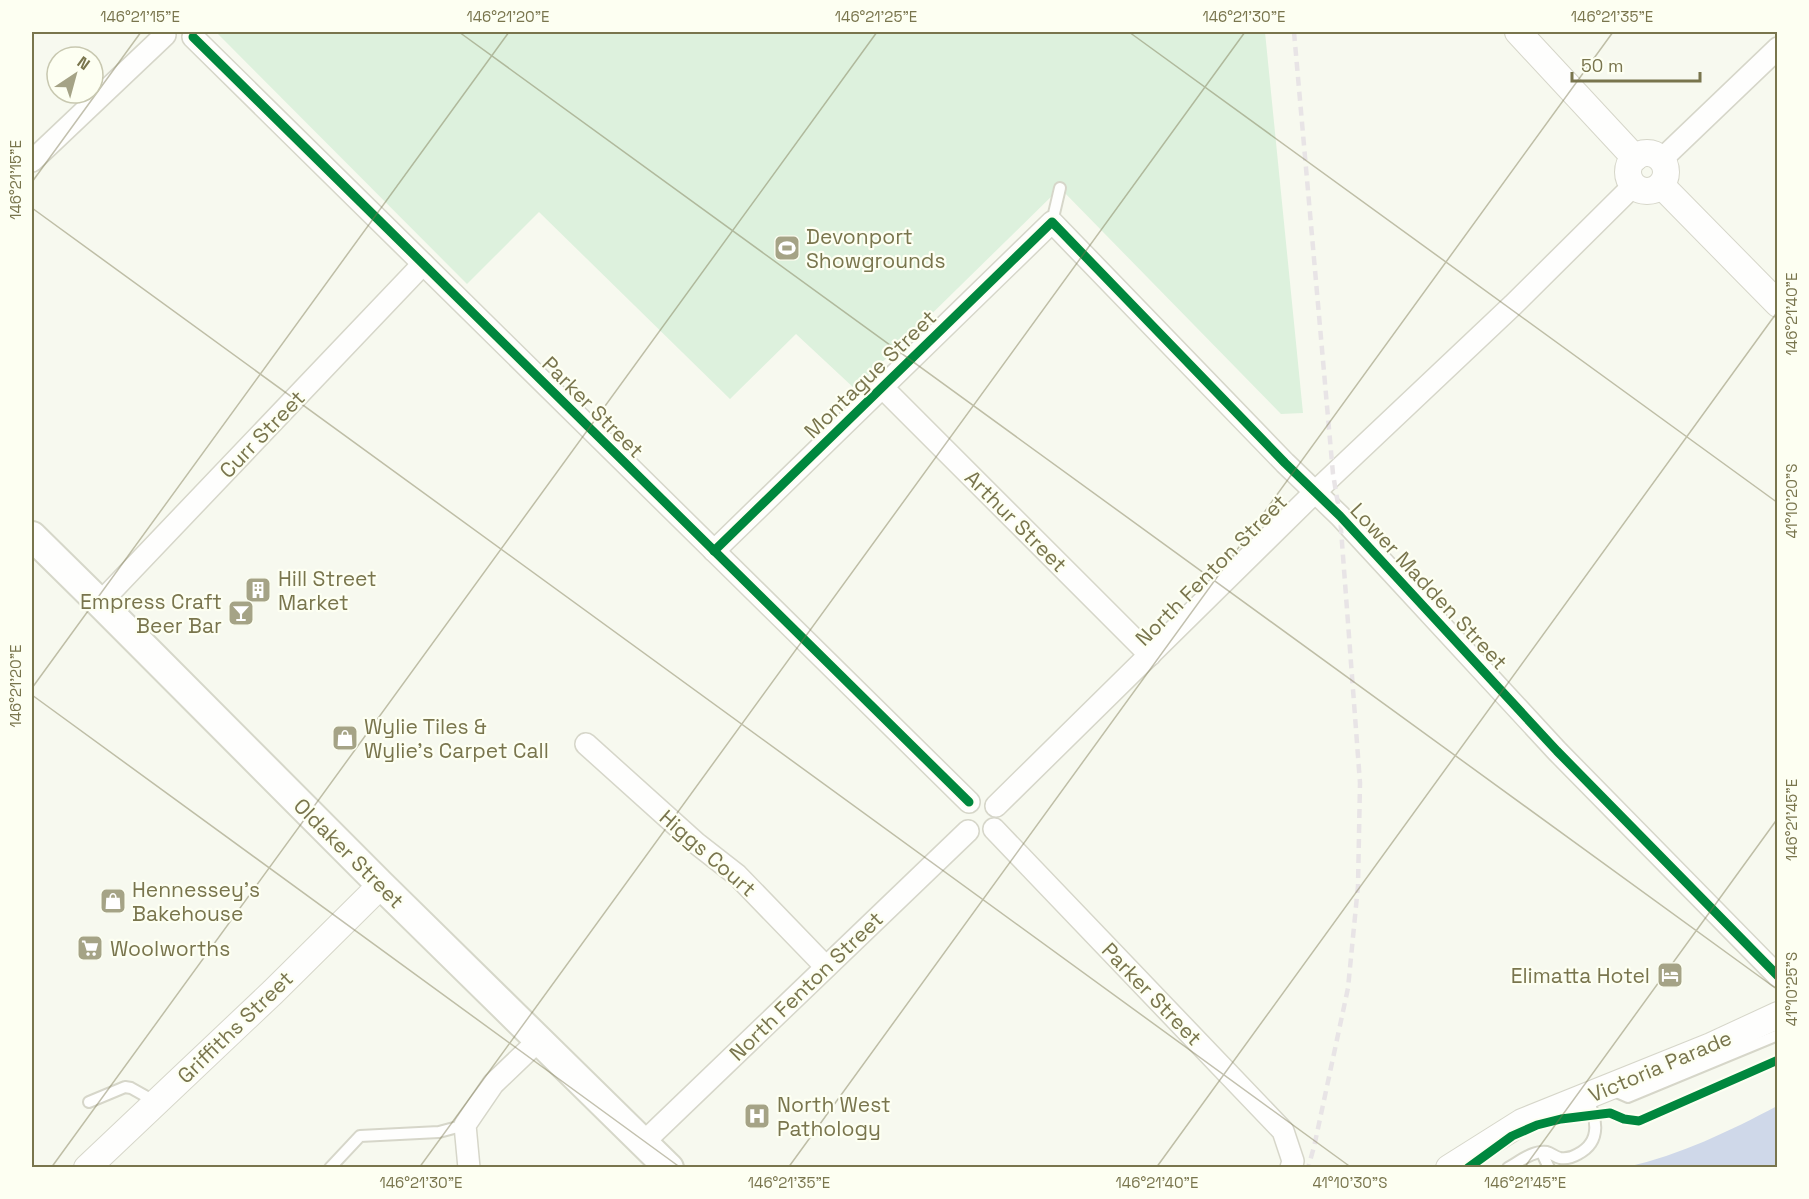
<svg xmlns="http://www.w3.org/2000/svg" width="1809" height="1199" font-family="'Space Grotesk',sans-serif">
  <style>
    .green { fill: #ddf1dd }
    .water { fill: #cfd8e9 }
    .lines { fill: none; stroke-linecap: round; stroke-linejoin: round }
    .service-casing { stroke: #d6d6c9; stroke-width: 14 }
    .minor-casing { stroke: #d6d6c9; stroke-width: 24 }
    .tertiary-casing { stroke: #d6d6c9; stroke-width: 28 }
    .secondary-casing { stroke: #d6d7c9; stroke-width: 32 }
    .service { stroke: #fefefd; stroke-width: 10 }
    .minor { stroke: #fefefd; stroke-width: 21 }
    .tertiary { stroke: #fefefd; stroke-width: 26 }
    .secondary { stroke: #fefefd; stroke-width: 28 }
    .rail { stroke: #e8e4e6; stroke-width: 4.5; stroke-dasharray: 9 6; stroke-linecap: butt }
    .cycleway-casing { stroke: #fdfff2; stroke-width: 13 }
    .cycleway { stroke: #00873e; stroke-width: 9 }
    .ticks { fill: none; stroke: #79754d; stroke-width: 1.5; stroke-opacity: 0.45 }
    .labels { text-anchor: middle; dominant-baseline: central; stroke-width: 4.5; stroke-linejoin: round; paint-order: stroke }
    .poi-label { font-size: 21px; fill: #79754d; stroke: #fdfff2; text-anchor: start }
    .street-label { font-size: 21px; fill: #79754d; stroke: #fdfff2 }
    .neatline { fill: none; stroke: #79754d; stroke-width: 2 }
    .ticks-label { font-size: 15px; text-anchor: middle; fill: #79754d }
  </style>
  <rect width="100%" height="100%" fill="#f7f9ef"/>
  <polygon class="green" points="216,32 1265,32 1303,413 1281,414 1060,188 855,389 796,334 730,399 539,212 467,284"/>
  <path class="water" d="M 1777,1106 L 1777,1167 L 1627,1167 C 1680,1155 1730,1131 1777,1106 Z"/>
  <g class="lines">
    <g class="service-casing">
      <g id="service">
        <polyline points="1052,222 1060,188"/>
        <polyline points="1612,1090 1628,1097 1778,1035"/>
        <polyline points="89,1102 125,1087 131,1088 156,1102"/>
        <polyline points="1542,1153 1549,1168"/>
        <polyline points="330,1168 360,1136 439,1132 465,1125"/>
        <path d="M 1508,1168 C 1519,1162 1533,1150 1547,1152 C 1551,1153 1555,1157 1560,1158 C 1566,1159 1573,1157 1578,1154 C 1603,1141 1596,1117 1587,1097"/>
      </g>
    </g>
    <g class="minor-casing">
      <g id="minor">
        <polyline points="193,37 969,802"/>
        <polyline points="1662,159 1778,48"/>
        <polyline points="32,161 165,35"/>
        <polyline points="882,387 1150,655"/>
        <polyline points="714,551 1052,222 1285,463 1340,516 1557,751 1778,976"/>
        <polyline points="100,603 423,264"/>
        <polyline points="586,744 696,843 737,875 826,967"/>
        <polyline points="996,806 1315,492 1513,305 1634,185"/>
        <polyline points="994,829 1283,1131 1293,1161 1291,1168"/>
        <polyline points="644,1142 968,831"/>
        <polyline points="469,1168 465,1125 493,1084 540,1039"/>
      </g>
    </g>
    <g class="tertiary-casing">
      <g id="tertiary">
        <polyline points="1518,32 1635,158"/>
        <circle cx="1647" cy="172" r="19"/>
        <polyline points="1661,185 1778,304"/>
        <polyline points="87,1168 273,992 381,885"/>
        <polyline points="1449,1168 1522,1122 1711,1046 1778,1015"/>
      </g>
    </g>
    <g class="secondary-casing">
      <polyline id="secondary" points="32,536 100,603 381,885 669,1168"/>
    </g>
    <use href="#service" class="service"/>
    <use href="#minor" class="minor"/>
    <use href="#tertiary" class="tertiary"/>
    <use href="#secondary" class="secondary"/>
    <polyline class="rail" points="1294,32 1333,474 1340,516 1360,783 1358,886 1348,988 1314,1147 1308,1168"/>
    <g class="cycleway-casing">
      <g id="cycleway">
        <polyline points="193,37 969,802"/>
        <polyline points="714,551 1052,222 1285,463 1340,516 1557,751 1778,976"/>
        <polyline points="1468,1168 1512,1136 1537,1125 1561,1119 1610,1113 1624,1119 1639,1121 1778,1060"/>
      </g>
    </g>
    <use href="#cycleway" class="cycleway"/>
  </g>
  <path class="ticks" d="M 459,32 L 1778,990M 1129,32 L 1778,503M 32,182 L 141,32M 32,208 L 1352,1168M 32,688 L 509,32M 32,695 L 681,1168M 51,1168 L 877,32M 419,1168 L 1245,32M 788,1168 L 1613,32M 1156,1168 L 1778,311M 1524,1168 L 1778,818"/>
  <defs>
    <g id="stadium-square" transform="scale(1.35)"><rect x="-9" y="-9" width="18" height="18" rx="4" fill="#a5a386" stroke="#fdfff2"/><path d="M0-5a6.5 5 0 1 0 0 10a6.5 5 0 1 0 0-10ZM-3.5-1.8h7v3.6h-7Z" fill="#fff"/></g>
    <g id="building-square" transform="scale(1.35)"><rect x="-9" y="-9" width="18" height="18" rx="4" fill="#a5a386" stroke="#fdfff2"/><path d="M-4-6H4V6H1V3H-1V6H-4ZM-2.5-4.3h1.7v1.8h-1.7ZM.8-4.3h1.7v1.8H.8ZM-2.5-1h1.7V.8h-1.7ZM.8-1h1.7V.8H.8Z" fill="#fff"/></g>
    <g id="bar-square" transform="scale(1.35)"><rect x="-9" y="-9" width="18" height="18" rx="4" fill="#a5a386" stroke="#fdfff2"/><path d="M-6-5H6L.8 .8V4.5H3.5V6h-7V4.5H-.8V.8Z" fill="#fff"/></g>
    <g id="shop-square" transform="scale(1.35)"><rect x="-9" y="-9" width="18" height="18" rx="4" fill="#a5a386" stroke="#fdfff2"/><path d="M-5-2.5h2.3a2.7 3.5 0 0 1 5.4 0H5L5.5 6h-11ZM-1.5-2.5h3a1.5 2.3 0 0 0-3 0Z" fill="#fff"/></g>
    <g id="supermarket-square" transform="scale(1.35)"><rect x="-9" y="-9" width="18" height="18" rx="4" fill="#a5a386" stroke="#fdfff2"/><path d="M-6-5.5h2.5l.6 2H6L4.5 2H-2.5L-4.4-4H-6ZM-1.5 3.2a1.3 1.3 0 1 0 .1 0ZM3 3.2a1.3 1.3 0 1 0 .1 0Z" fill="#fff"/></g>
    <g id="hotel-square" transform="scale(1.35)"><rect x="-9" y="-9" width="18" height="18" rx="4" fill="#a5a386" stroke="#fdfff2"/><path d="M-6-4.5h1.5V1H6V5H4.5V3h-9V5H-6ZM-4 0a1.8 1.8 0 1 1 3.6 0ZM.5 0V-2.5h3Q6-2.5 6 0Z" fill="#fff"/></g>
    <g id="hospital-square" transform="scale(1.35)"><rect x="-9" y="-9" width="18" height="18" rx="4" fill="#a5a386" stroke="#fdfff2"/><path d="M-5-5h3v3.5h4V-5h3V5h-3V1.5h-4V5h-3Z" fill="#fff"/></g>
  </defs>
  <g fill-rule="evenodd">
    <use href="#stadium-square" x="787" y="248"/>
    <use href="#building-square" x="258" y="590"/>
    <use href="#bar-square" x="241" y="613"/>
    <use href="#shop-square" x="345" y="738"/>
    <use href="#shop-square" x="113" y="901"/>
    <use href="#supermarket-square" x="90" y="948"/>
    <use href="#hotel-square" x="1670" y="975"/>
    <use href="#hospital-square" x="757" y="1116"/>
  </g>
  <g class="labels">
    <g class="poi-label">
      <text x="806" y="236">Devonport<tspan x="806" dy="24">Showgrounds</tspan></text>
      <text x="278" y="578">Hill Street<tspan x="278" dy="24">Market</tspan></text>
      <text x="222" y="601" text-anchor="end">Empress Craft<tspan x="222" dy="24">Beer Bar</tspan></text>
      <text x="364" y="726">Wylie Tiles &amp;<tspan x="364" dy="24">Wylie's Carpet Call</tspan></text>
      <text x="132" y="889">Hennessey's<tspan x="132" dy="24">Bakehouse</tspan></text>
      <text x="110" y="948">Woolworths</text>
      <text x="1650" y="975" text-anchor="end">Elimatta Hotel</text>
      <text x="777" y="1104">North West<tspan x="777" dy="24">Pathology</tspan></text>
    </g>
    <g class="street-label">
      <text transform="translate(870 374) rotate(-44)">Montague Street</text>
      <text transform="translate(593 407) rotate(45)">Parker Street</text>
      <text transform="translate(262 434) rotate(-46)">Curr Street</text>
      <text transform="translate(1016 521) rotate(45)">Arthur Street</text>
      <text transform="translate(1211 570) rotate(-45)">North Fenton Street</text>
      <text transform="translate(1429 586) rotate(47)">Lower Madden Street</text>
      <text transform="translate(349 853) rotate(45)">Oldaker Street</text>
      <text transform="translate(708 853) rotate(41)">Higgs Court</text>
      <text transform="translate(806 986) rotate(-44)">North Fenton Street</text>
      <text transform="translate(1152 994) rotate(46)">Parker Street</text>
      <text transform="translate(235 1027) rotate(-44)">Griffiths Street</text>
      <text transform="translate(1660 1066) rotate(-23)">Victoria Parade</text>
    </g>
  </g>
  <rect width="1809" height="1199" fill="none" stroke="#fdfff2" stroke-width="66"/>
  <g transform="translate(75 75) rotate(36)"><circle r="28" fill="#fdfff2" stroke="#c8c8b0" stroke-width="1.5"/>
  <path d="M0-4.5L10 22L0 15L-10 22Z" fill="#a5a386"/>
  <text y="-9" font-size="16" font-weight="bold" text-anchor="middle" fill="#79754d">N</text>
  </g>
  <path d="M1572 72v9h128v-9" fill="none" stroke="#79754d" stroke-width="3"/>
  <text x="1581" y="72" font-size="18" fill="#79754d" stroke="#fdfff2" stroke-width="4.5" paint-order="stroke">50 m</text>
  <rect x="33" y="33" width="1743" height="1133" class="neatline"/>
  <g class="ticks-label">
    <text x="140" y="22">146°21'15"E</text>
    <text x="508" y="22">146°21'20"E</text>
    <text x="876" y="22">146°21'25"E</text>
    <text x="1244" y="22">146°21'30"E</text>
    <text x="1612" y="22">146°21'35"E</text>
    <text transform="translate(16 180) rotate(-90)" y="5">146°21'15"E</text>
    <text transform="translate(1792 314) rotate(-90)" y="5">146°21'40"E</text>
    <text transform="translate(1792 501) rotate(-90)" y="5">41°10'20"S</text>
    <text transform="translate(16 686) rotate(-90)" y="5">146°21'20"E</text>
    <text transform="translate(1792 820) rotate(-90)" y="5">146°21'45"E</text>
    <text transform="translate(1792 989) rotate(-90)" y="5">41°10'25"S</text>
    <text x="421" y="1188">146°21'30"E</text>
    <text x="789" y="1188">146°21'35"E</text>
    <text x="1157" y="1188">146°21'40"E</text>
    <text x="1350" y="1188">41°10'30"S</text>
    <text x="1525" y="1188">146°21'45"E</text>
  </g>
</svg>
